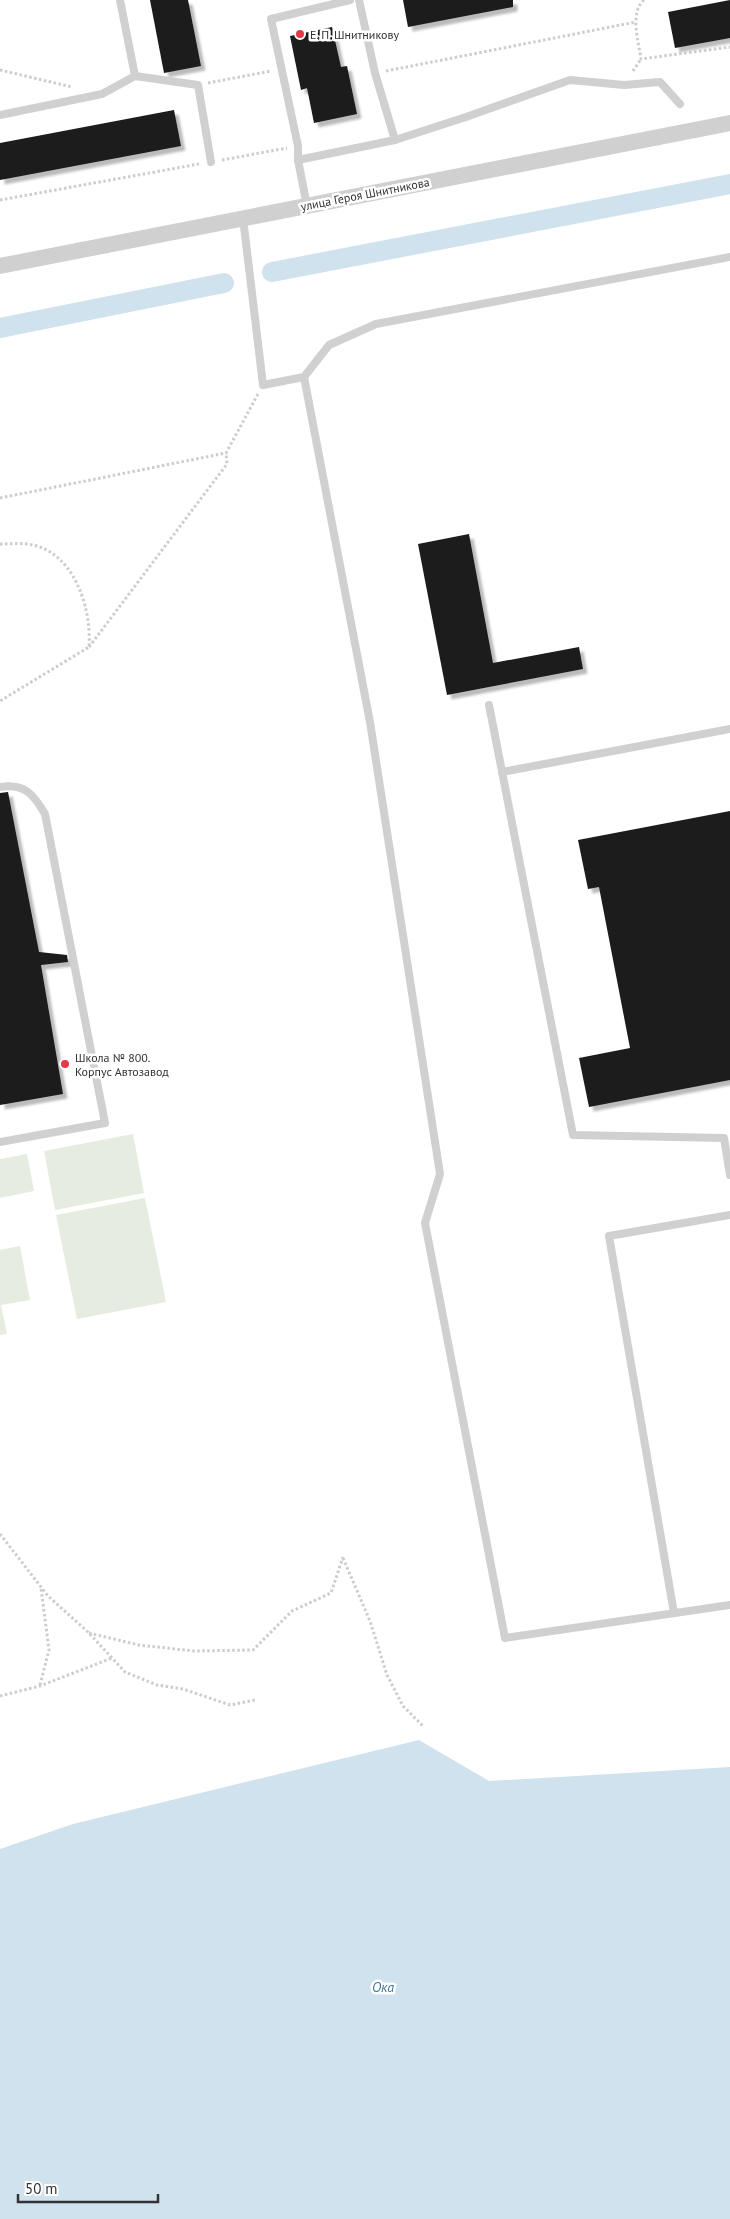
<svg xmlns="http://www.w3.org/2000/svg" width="730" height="2219" font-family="'PT Sans',sans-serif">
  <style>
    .green { fill: #e6ecdf }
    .water { fill: #cfe2ee }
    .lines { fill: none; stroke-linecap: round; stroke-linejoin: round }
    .canal { stroke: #cfe2ee; stroke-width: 20 }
    .building { fill: #1a1a1a; filter: url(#shadow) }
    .path { stroke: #cdcdcd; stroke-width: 3; stroke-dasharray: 2.5 2.5; stroke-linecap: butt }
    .service { stroke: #d0d0d0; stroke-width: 8 }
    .minor { stroke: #d0d0d0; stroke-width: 16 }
    .poi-dot { fill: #e63946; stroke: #fff; stroke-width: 2 }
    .labels { text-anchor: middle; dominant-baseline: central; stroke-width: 5; stroke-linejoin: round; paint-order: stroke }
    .poi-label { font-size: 12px; fill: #333; stroke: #fff; text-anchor: start }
    .street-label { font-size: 12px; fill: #333; stroke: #fff }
    .water-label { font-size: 14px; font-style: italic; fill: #3f7597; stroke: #fff }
  </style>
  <defs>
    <filter id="shadow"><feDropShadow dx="4.5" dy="4.5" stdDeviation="1" flood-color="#0004"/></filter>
  </defs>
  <rect width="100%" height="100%" fill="#fff"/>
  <g class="green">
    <polygon points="133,1134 144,1193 55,1210 44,1151"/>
    <polygon points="27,1154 34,1191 0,1198 0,1159"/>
    <polygon points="145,1198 166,1302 77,1319 56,1215"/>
    <polygon points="20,1246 30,1300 1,1305 7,1334 0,1335 0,1250"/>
  </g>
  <polygon class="water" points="419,1740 489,1781 730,1767 730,2219 0,2219 0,1849 73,1824"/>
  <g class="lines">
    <g class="canal">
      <polyline points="272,272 730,184"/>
      <polyline points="0,328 224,283"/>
    </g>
  </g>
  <g class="building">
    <polygon points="150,0 188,0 201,66 164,73"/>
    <polygon points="403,0 513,0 513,7 408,27"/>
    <polygon points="730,0 730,38 675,48 668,12"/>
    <polygon points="332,27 341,67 347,66 357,114 314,123 307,88 301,90 290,36"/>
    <polygon points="174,110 181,146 0,180 0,143"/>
    <polygon points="469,534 493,663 579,647 583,669 447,695 418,544"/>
    <polygon points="8,792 39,952 67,955 68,962 41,965 63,1094 0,1105 0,793"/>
    <polygon points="730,811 730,1080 589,1107 579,1058 630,1048 599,887 588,889 578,840"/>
  </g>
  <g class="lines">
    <g class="path">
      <path d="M 644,0 C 629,13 639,43 641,59 L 730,47"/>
      <polyline points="0,70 72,87"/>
      <polyline points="386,71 636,22"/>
      <polyline points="633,71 641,59"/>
      <polyline points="208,83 271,71"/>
      <polyline points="222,160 287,148"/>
      <polyline points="0,200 199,164"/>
      <polyline points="0,498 226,453 258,394"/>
      <path d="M 0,544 C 9,544 18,543 27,544 C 73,549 92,607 89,647 L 0,701"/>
      <polyline points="89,647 227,464 226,453"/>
      <polyline points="0,1534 48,1596 88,1632 125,1672 157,1685 183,1689 230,1705 255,1700"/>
      <polyline points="343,1558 370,1621 387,1675 403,1706 423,1726"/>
      <polyline points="89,1633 139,1645 194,1651 253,1650 292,1611 331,1593 343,1557"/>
      <polyline points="40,1685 49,1650 41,1588"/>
      <polyline points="0,1696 40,1686 112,1658"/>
    </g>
    <g class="service">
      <polyline points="135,76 198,85 211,162"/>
      <polyline points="0,115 102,94 135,76 120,0"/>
      <polyline points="395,140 466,117 570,80 624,85 660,82 680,104"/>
      <polyline points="298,160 395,140 375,73 359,0"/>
      <polyline points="307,206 298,160 298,146 271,19 350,0"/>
      <polyline points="243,218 263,385 304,377 329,345 376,324 730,257"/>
      <polyline points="304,377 370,722 440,1174 425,1223 505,1638 730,1605"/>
      <polyline points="489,705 573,1135 724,1138 730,1175"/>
      <polyline points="502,772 730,729"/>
      <path d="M 0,787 C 25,783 34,795 45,814 L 105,1123 L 0,1142"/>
      <polyline points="674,1613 609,1236 730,1215"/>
    </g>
    <polyline class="minor" points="0,266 730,123"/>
  </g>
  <g class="poi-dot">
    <circle cx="300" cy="34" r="5"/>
    <circle cx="65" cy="1064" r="5"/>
  </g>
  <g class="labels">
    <g class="poi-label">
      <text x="310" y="34">Е. П. Шнитникову</text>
      <text x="75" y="1057">Школа № 800.<tspan x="75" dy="14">Корпус Автозавод</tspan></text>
    </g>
    <g class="street-label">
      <text transform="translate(365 194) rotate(-11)">улица Героя Шнитникова</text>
    </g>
    <g class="water-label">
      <text x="383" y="1987">Ока</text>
    </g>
  </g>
  <path d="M18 2194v8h140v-8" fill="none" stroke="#333333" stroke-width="2.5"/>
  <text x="25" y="2194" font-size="15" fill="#333333" stroke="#ffffff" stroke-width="4" paint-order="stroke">50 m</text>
</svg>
